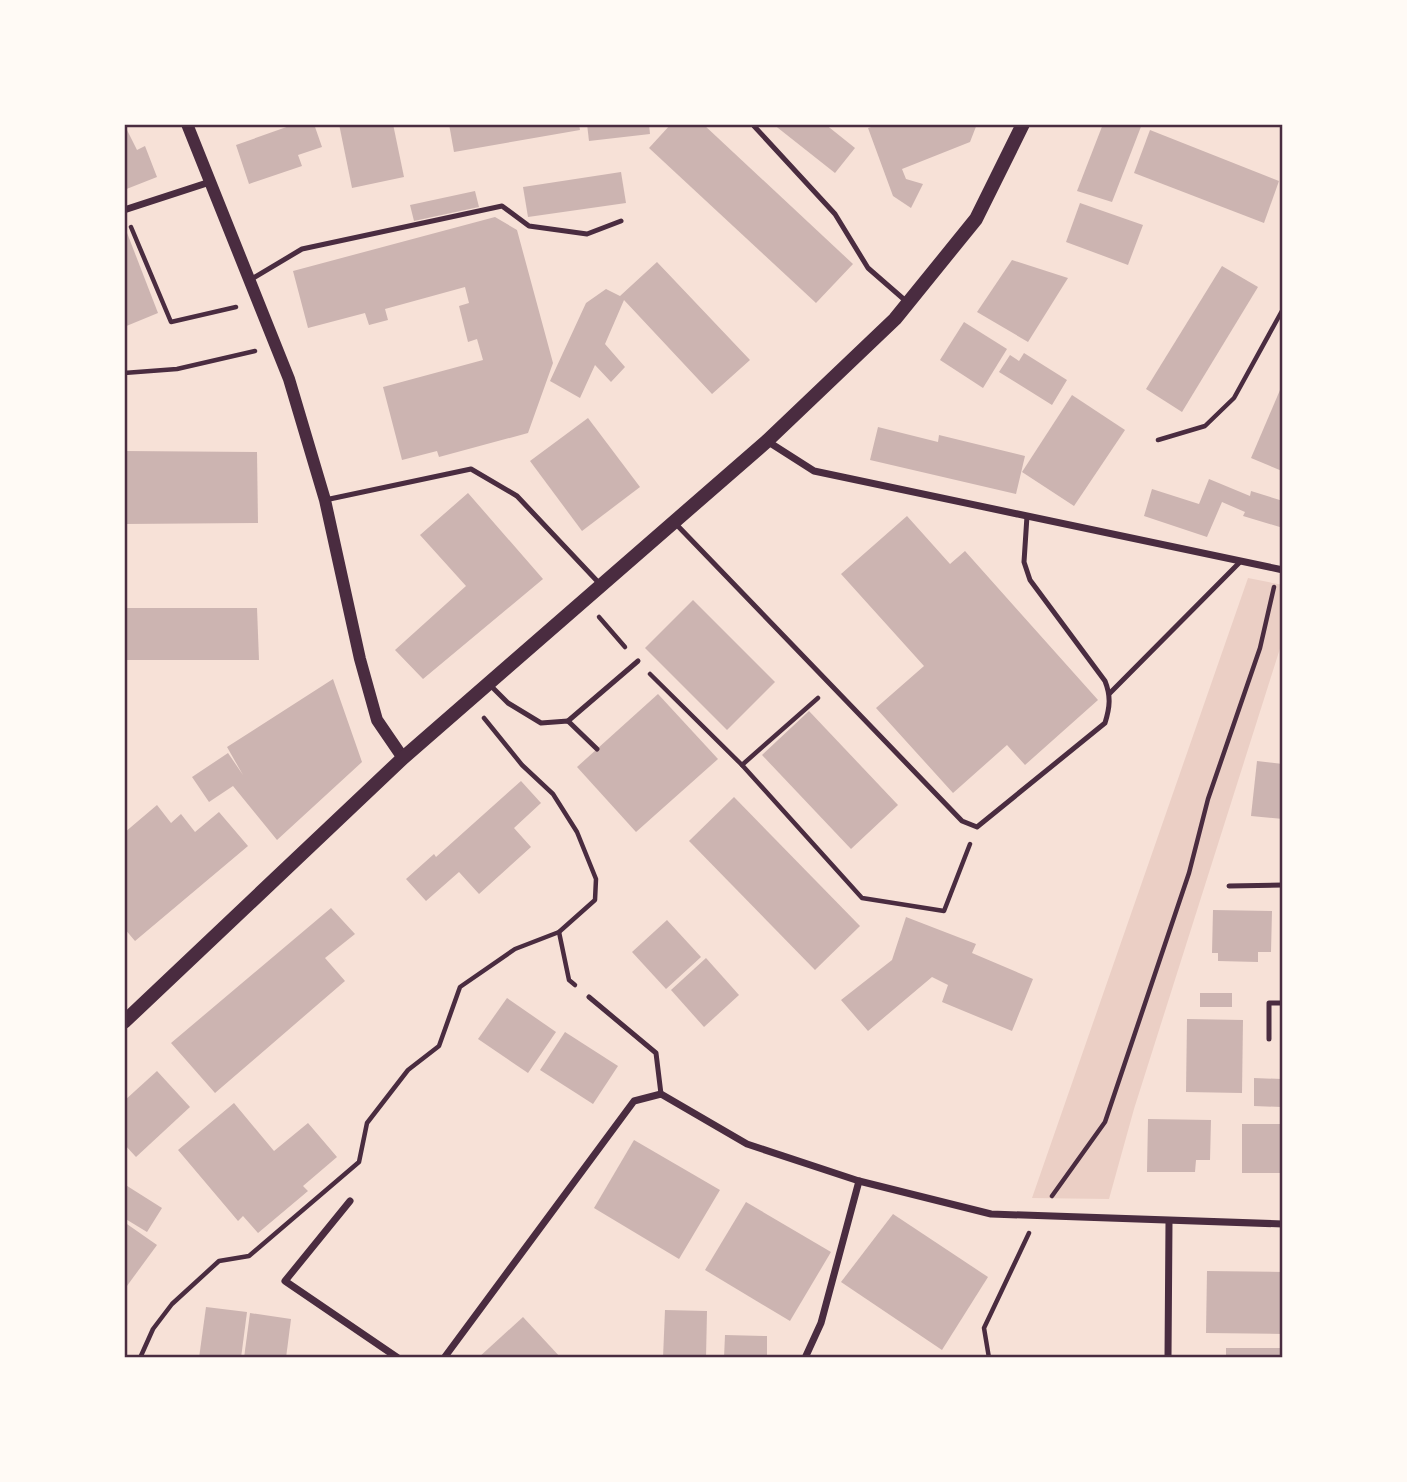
<svg xmlns="http://www.w3.org/2000/svg" width="1407" height="1482" font-family="'PT Sans',sans-serif">
  <style>
    .green { fill: #ebcfc5 }
    .building { fill: #ccb4b1 }
    .lines { fill: none; stroke-linecap: round; stroke-linejoin: round }
    .path { stroke: #4a2c40; stroke-width: 4.5 }
    .service { stroke: #4a2c40; stroke-width: 5 }
    .minor { stroke: #4a2c40; stroke-width: 7 }
    .tertiary { stroke: #4a2c40; stroke-width: 12 }
    .secondary { stroke: #4a2c40; stroke-width: 14 }
    .neatline { fill: none; stroke: #4a2c40; stroke-width: 2.5 }
  </style>
  <rect width="100%" height="100%" fill="#f7e1d7"/>
  <polygon class="green" points="1248,578 1283,585 1283,639 1134,1109 1109,1199 1032,1198"/>
  <g class="building">
    <polygon points="124,124 137,150 145,146 157,177 124,190"/>
    <polygon points="295,124 314,124 322,147 298,155 302,166 249,184 236,145"/>
    <polygon points="339,124 393,124 404,177 352,188"/>
    <polygon points="449,124 579,124 580,130 454,152"/>
    <polygon points="587,124 649,124 650,134 589,141"/>
    <polygon points="671,124 703,124 853,264 816,303 649,148"/>
    <polygon points="773,124 825,124 855,148 835,173"/>
    <polygon points="880,124 977,124 970,142 902,169 906,179 923,184 911,208 893,196 868,128"/>
    <polygon points="1103,124 1142,124 1112,202 1077,191"/>
    <polygon points="1150,130 1279,181 1264,223 1134,173"/>
    <polygon points="621,172 626,203 528,217 523,187"/>
    <polygon points="475,191 479,207 414,221 410,205"/>
    <polygon points="1080,203 1143,225 1128,265 1066,242"/>
    <polygon points="495,217 517,230 553,363 528,433 439,457 437,451 402,460 383,387 483,360 477,339 468,342 459,306 469,303 465,287 385,309 388,320 369,325 365,313 308,328 293,271"/>
    <polygon points="124,225 158,313 124,327"/>
    <polygon points="1012,260 1068,278 1028,342 977,312"/>
    <polygon points="657,262 750,360 712,394 624,300 605,344 625,367 611,382 595,365 580,398 550,381 586,303 606,289 620,296"/>
    <polygon points="1222,266 1258,287 1182,412 1146,389"/>
    <polygon points="964,322 1007,349 983,388 940,360"/>
    <polygon points="1024,353 1067,380 1052,405 999,372 1010,355 1019,361"/>
    <polygon points="1283,383 1283,469 1282,471 1251,458"/>
    <polygon points="1072,395 1125,430 1074,506 1022,472"/>
    <polygon points="588,418 640,487 582,531 530,461"/>
    <polygon points="878,427 938,442 939,435 1025,456 1016,494 870,460"/>
    <polygon points="124,451 257,452 258,523 124,524"/>
    <polygon points="1209,479 1250,496 1251,491 1283,501 1283,528 1243,516 1245,512 1222,502 1207,537 1144,516 1152,489 1199,504"/>
    <polygon points="468,493 543,579 423,679 395,650 466,586 420,535"/>
    <polygon points="907,516 950,564 965,551 1098,700 1025,765 1007,745 953,793 876,708 924,666 841,574"/>
    <polygon points="693,600 775,682 727,730 645,648"/>
    <polygon points="124,608 257,608 259,660 124,660"/>
    <polygon points="333,679 362,762 277,840 233,786 209,802 192,777 228,753 243,775 227,747"/>
    <polygon points="658,694 718,759 636,832 577,767"/>
    <polygon points="809,711 898,805 851,849 762,755"/>
    <polygon points="1257,761 1283,764 1283,819 1251,816"/>
    <polygon points="521,781 541,803 514,828 531,847 479,894 459,872 426,901 406,879 434,854 436,857"/>
    <polygon points="734,797 860,926 815,970 689,841"/>
    <polygon points="157,805 171,823 181,814 195,832 219,812 248,846 135,941 124,928 124,833"/>
    <polygon points="331,908 355,934 325,958 345,981 215,1093 171,1043"/>
    <polygon points="1213,910 1272,911 1271,952 1258,952 1258,962 1218,961 1218,953 1212,953"/>
    <polygon points="906,917 976,944 972,953 1033,979 1012,1031 942,1002 948,985 932,977 868,1031 841,1000 892,960"/>
    <polygon points="667,920 701,957 666,989 632,952"/>
    <polygon points="706,958 739,995 704,1027 671,990"/>
    <rect x="1200" y="993" width="32" height="14"/>
    <polygon points="507,998 556,1032 528,1073 478,1039"/>
    <polygon points="1187,1019 1243,1020 1242,1093 1186,1092"/>
    <polygon points="565,1032 618,1066 593,1104 540,1070"/>
    <polygon points="157,1071 190,1107 136,1157 124,1144 124,1101"/>
    <polygon points="1254,1078 1282,1079 1281,1107 1254,1106"/>
    <polygon points="234,1103 274,1151 308,1123 337,1157 303,1186 308,1191 258,1233 243,1216 238,1221 178,1150"/>
    <polygon points="1148,1119 1211,1120 1210,1160 1196,1160 1195,1172 1147,1172"/>
    <rect x="1242" y="1124" width="41" height="49"/>
    <polygon points="634,1140 720,1190 679,1259 594,1208"/>
    <polygon points="124,1184 162,1208 147,1232 124,1218"/>
    <polygon points="746,1202 831,1252 790,1321 705,1270"/>
    <polygon points="893,1214 988,1277 942,1350 841,1282"/>
    <polygon points="124,1222 157,1245 124,1290"/>
    <polygon points="1207,1271 1283,1272 1283,1334 1206,1333"/>
    <polygon points="206,1307 247,1312 241,1358 199,1358"/>
    <polygon points="665,1310 707,1311 706,1358 663,1358"/>
    <polygon points="250,1313 291,1319 286,1358 244,1358"/>
    <polygon points="523,1317 561,1358 478,1358"/>
    <polygon points="725,1335 767,1336 767,1358 724,1358"/>
    <rect x="1226" y="1348" width="57" height="10"/>
  </g>
  <g class="lines">
    <g class="path">
      <polyline points="131,227 171,322 236,307"/>
      <polyline points="124,373 177,369 255,351"/>
      <polyline points="1158,440 1205,426 1234,398 1283,309"/>
      <polyline points="599,617 625,647"/>
      <polyline points="650,674 742,765 862,898 944,911 970,844"/>
      <polyline points="742,765 818,698"/>
      <polyline points="559,932 569,980 575,985"/>
      <polyline points="1052,1196 1105,1122 1189,873 1208,799 1260,648 1274,587"/>
      <polyline points="140,1358 153,1329 172,1304 219,1261 249,1256 359,1162 367,1123 408,1070 439,1046 460,987 515,949 559,932 595,900 596,879 577,832 553,794 522,765 484,718"/>
      <polyline points="989,1358 984,1328 1029,1233"/>
    </g>
    <g class="service">
      <polyline points="754,126 835,214 868,268 907,302"/>
      <polyline points="250,280 302,249 502,206 529,226 587,234 621,221"/>
      <polyline points="325,500 471,469 517,496 599,583"/>
      <path d="M 674,522 L 962,821 L 977,827 L 1105,723 C 1110,707 1111,696 1105,681 L 1030,580 L 1024,562 L 1027,516"/>
      <polyline points="490,685 508,703 541,723 568,721 597,749"/>
      <polyline points="1110,693 1240,562"/>
      <polyline points="568,721 638,661"/>
      <polyline points="1229,886 1283,885"/>
      <polyline points="589,997 656,1053 661,1094"/>
      <polyline points="1269,1039 1269,1003 1283,1003"/>
    </g>
    <g class="minor">
      <polyline points="124,210 210,182"/>
      <polyline points="767,441 814,471 1283,570"/>
      <polyline points="350,1201 285,1281 398,1358"/>
      <polyline points="444,1358 634,1101 661,1094 747,1144 859,1181 991,1214 1283,1224"/>
      <polyline points="805,1358 821,1323 859,1181"/>
      <polyline points="1168,1358 1169,1222"/>
    </g>
    <polyline class="tertiary" points="187,124 289,379 325,500 360,659 377,720 403,758"/>
    <polyline class="secondary" points="124,1022 403,758 767,441 895,319 976,219 1023,124"/>
  </g>
  <rect width="1407" height="1482" fill="none" stroke="#fffaf5" stroke-width="252"/>
  <rect x="126" y="126" width="1155" height="1230" class="neatline"/>
</svg>
